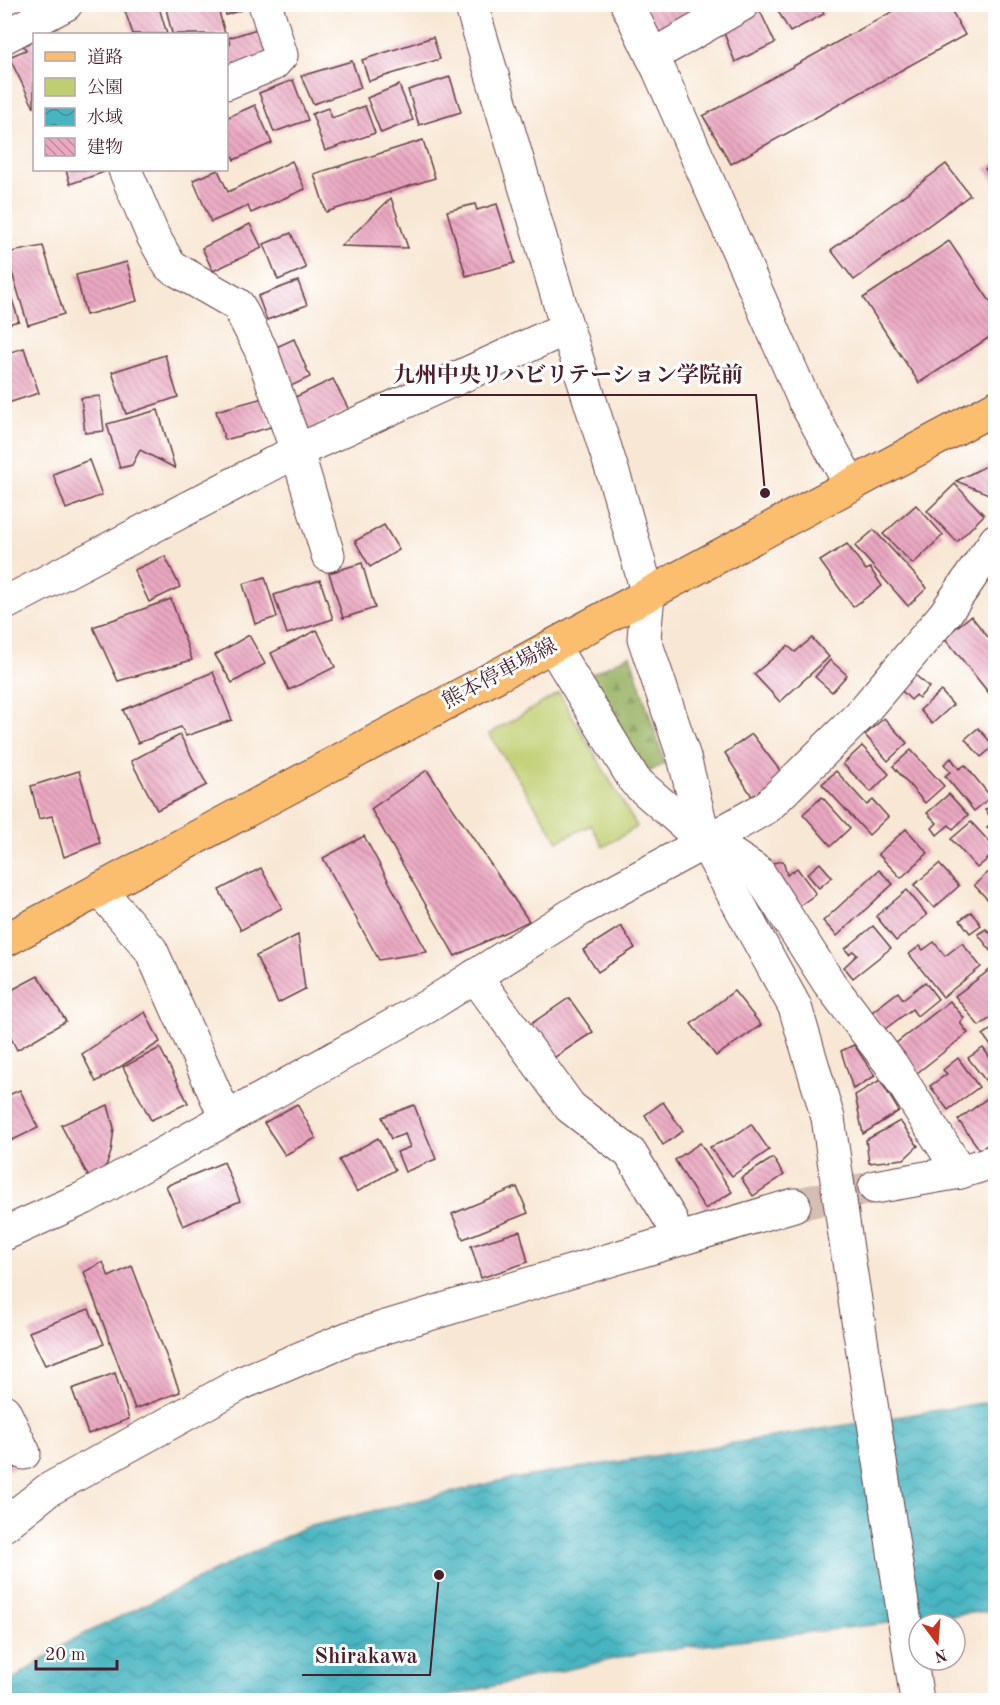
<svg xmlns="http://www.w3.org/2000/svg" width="1000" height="1705" font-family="'Old Standard TT','Noto Serif JP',serif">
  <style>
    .forest { fill: url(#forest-firs); stroke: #706846; stroke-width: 1.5 }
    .park { fill: #bfce70; stroke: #84764e; stroke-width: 1.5 }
    .water { fill: url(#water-waves); stroke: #486a76; stroke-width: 1.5 }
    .building { fill: url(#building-back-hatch) }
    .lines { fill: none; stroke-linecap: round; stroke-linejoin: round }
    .minor-tunnel { stroke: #d5bfb2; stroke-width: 33; stroke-dasharray: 33 16; stroke-linecap: butt }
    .minor-casing { stroke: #643d44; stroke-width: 35 }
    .major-casing { stroke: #643d44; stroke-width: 35 }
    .minor { stroke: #fff; stroke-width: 33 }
    .major { stroke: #fabe6e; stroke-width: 33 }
    .labels { text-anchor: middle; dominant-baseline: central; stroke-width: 6; stroke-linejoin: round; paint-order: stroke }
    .street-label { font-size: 21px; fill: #4a1f2b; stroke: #fff }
    .leader { fill: none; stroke: #4a1f2b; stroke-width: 2 }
    .callout-dot { fill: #4a1f2b; stroke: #fff; stroke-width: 2 }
    .callout-label { font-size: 22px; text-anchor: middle; font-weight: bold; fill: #4a1f2b; stroke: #fff; stroke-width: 6; stroke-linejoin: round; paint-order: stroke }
  </style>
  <defs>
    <pattern id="forest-firs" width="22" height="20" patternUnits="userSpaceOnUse" patternTransform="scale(1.5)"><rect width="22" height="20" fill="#97b162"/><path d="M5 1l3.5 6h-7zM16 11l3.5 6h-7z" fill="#7d8f51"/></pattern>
    <pattern id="water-waves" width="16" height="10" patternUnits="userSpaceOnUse" patternTransform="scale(1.5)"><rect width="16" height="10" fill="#46b5c1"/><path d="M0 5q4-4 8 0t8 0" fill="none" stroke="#3c939d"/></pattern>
    <pattern id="building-back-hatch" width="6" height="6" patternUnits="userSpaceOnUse" patternTransform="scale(1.5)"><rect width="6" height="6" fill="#eba8c2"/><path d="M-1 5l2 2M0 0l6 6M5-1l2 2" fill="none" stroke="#c0889e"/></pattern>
  </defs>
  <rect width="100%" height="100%" fill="#fff"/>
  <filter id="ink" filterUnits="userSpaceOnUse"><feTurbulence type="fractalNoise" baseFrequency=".0167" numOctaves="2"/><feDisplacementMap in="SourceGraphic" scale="12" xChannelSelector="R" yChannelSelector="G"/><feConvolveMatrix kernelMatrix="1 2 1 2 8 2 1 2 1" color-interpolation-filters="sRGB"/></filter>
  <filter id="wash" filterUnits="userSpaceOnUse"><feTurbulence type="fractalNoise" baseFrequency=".008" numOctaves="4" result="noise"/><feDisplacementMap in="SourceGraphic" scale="24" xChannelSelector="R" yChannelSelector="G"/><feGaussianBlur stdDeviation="1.35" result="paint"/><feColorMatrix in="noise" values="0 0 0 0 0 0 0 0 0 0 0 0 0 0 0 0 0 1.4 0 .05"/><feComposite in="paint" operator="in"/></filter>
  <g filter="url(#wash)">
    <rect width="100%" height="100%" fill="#f8e7d4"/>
    <polygon class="forest" points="630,655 665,763 644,775 585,677"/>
    <polygon class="park" points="559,693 637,827 603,847 591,825 558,841 489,734"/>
    <polygon class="water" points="995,1401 995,1610 640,1653 432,1700 5,1700 5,1685 68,1642 303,1528 499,1481"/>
    <g id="blocks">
      <g class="building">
        <polygon points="148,4 158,4 167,34 133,34 125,11"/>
        <polygon points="165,4 188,4 188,6 193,4 217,4 225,34 172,34"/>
        <polygon points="223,4 258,4 258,5 226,15"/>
        <polygon points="645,4 696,4 700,13 657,38"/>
        <polygon points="784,4 819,4 824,14 790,32 777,9"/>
        <polygon points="906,4 948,4 965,35 731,164 703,116"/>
        <polygon points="760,11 775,43 735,62 721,25"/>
        <polygon points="260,28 268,57 226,70 226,45 230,44 228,38"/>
        <polygon points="433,37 440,59 369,81 362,60"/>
        <polygon points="34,40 34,108 9,57 26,50 23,45"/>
        <polygon points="352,61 361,88 313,104 301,76"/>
        <polygon points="450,77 461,112 419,125 408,90"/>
        <polygon points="293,80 308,120 274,132 259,93"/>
        <polygon points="399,85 413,120 381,133 367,98"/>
        <polygon points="255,105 272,143 234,160 226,142 226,118"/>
        <polygon points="365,106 375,133 325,151 312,114 328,108 332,118"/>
        <polygon points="423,140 435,178 326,212 314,174"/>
        <polygon points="292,161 305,189 251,213 248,206 211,222 193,180 218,170 228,192"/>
        <polygon points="996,162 996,184 985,169"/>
        <polygon points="946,164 970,195 854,280 831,250"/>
        <polygon points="66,170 103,170 104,172 70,184"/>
        <polygon points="391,198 408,248 341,246"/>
        <polygon points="475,204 477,210 497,204 515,263 466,276 447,211"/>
        <polygon points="250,224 262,248 213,271 202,248"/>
        <polygon points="291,233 306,268 278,280 264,244"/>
        <polygon points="949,241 996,310 996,333 919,383 863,298"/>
        <polygon points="43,246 64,314 28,325 6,253"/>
        <polygon points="127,262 137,301 86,315 76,275"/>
        <polygon points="4,275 19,321 4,325"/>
        <polygon points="298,281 307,305 267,320 258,296"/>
        <polygon points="294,339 310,377 289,387 272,349"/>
        <polygon points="24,348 39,393 8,403 4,391 4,354"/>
        <polygon points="165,355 178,397 126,414 112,372"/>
        <polygon points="333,379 349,410 303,433 287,401"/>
        <polygon points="100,396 104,431 85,433 81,398"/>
        <polygon points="263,398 271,427 225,440 216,411"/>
        <polygon points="158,410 175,468 140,450 132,465 120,468 107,424"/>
        <polygon points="89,460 102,495 66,509 53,474"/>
        <polygon points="996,461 996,497 956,481"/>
        <polygon points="955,484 984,515 957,542 927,511"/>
        <polygon points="916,505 943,535 913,564 883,534"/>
        <polygon points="384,525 399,550 370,567 355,541"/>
        <polygon points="874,530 927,588 908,606 855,546"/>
        <polygon points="847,544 866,570 870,568 882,586 853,607 820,561"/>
        <polygon points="165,556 180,587 149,602 134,570"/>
        <polygon points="362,563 375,608 343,618 329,573"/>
        <polygon points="265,577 277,617 255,624 243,584"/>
        <polygon points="320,580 333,619 287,634 274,595"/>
        <polygon points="171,599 192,660 118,681 93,627"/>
        <polygon points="971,616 996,647 996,702 944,637"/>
        <polygon points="317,630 335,667 289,690 271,653"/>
        <polygon points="249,635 265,664 232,683 215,655"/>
        <polygon points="812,638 829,657 780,702 754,674 788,646 795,652"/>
        <polygon points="830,660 847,675 832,692 815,677"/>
        <polygon points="213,672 232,720 186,736 181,727 138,743 123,710"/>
        <polygon points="912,672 929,687 919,698 916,695 911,700 898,687"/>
        <polygon points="941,691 953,705 932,724 920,710"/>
        <polygon points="884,718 907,743 888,761 865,735"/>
        <polygon points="978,728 994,746 981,757 965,739"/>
        <polygon points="752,734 788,781 756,803 725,753"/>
        <polygon points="180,735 207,785 157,810 131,761"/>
        <polygon points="862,746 889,774 871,792 843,764"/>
        <polygon points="911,750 944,786 925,803 893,766"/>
        <polygon points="951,758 959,769 965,765 991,797 974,811 945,776 950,772 944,764"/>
        <polygon points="427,770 529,921 455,956 371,809"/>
        <polygon points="79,771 100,843 64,857 52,816 39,819 31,786"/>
        <polygon points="836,771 867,805 873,800 888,817 869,835 822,784"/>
        <polygon points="949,794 968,815 953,829 949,825 937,835 932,828 937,823 927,813"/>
        <polygon points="822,797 850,828 831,846 803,814"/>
        <polygon points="993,804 996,807 996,838 987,827 994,821 985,810"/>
        <polygon points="971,822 996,849 996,852 977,868 951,839"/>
        <polygon points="906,829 928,853 901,878 878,854"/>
        <polygon points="364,836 427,952 379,960 323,858"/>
        <polygon points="783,861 787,875 797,868 816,894 792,911 767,864"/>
        <polygon points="820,863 832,877 819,888 807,874"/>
        <polygon points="939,864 959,886 934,908 914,885"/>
        <polygon points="261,868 282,908 241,930 219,890"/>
        <polygon points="879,870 893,884 837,936 823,921"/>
        <polygon points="990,871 996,877 996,895 989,901 974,885"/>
        <polygon points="907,890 927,915 896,941 876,916"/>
        <polygon points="971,912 981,925 970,933 960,920"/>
        <polygon points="621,926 635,948 598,972 583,950"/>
        <polygon points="873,926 891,948 853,978 844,967 857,955 853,951 849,954 845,949"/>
        <polygon points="986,929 990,933 996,929 996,958 978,934"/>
        <polygon points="298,935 305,989 278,1003 256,956"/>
        <polygon points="934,942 945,956 962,943 981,967 943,997 909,954 920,946 923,950"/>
        <polygon points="991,969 996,975 996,1014 979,1026 955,996"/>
        <polygon points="38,976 66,1021 17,1050 9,1034 4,1037 4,994"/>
        <polygon points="925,982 938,999 917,1016 912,1009 885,1029 872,1012 898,992 903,999"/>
        <polygon points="734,991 761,1025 716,1056 691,1024"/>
        <polygon points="569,998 593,1032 546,1063 522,1030"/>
        <polygon points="950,1001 964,1018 960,1023 968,1033 917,1073 895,1044"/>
        <polygon points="145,1012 160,1042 96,1082 82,1054"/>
        <polygon points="996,1026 996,1053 983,1035"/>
        <polygon points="854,1045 875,1076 853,1089 841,1051"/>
        <polygon points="160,1048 188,1103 151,1120 123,1067"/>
        <polygon points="983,1048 996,1066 996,1079 988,1084 968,1058"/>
        <polygon points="958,1058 979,1087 948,1110 930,1086 947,1074 943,1070"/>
        <polygon points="880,1080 899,1111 863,1134 855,1095"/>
        <polygon points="20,1090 38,1128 4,1144 4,1097"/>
        <polygon points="993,1094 996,1097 996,1138 980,1150 958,1120"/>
        <polygon points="663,1102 683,1131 663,1145 645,1115"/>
        <polygon points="297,1104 316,1138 285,1155 264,1123"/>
        <polygon points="108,1105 114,1128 111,1152 107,1164 92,1183 61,1125"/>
        <polygon points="414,1105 436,1159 405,1172 397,1152 410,1147 405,1134 391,1139 382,1117"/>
        <polygon points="900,1121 918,1146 904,1159 869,1163 866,1140"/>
        <polygon points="751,1124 769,1150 732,1176 710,1147 733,1137"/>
        <polygon points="378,1138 395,1170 357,1192 339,1160"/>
        <polygon points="700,1143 732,1192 705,1209 675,1160"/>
        <polygon points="773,1158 784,1175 753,1196 741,1178"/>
        <polygon points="224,1162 240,1201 183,1226 166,1186"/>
        <polygon points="517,1187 528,1213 463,1239 452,1214"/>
        <polygon points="520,1231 528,1262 481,1278 471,1246"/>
        <polygon points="103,1262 109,1277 132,1266 180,1392 135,1409 84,1272"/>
        <polygon points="89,1309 104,1344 45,1365 29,1332"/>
        <polygon points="115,1373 129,1419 88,1434 72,1389"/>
        <polygon points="4,1446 7,1446 15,1468 4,1471"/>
      </g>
    </g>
  </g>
  <g filter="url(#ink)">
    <use href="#blocks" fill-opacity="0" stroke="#643d44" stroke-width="1.5"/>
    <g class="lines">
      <polyline class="minor-tunnel" points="794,1205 875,1187"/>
      <g class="minor-casing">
        <g id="minor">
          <polyline points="471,4 567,328 619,492 648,595 644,638 684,757 705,842 795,1007 828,1118 847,1249 917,1700"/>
          <polyline points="627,4 659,70 804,400 851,485"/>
          <polyline points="4,37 66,4"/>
          <polyline points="652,56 743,4"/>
          <polyline points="226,83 273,64 281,55 265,4"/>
          <polyline points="125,170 153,236 170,266 238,305 261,350 297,451 328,555"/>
          <polyline points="4,604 297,451 567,328"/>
          <polyline points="553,646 635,781 705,842 732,855 758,872 829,983 891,1064 960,1172"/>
          <polyline points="100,890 151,950 226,1118"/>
          <polyline points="475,976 570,1107 630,1153 671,1220"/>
          <polyline points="875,1187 960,1172 996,1161"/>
          <polyline points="4,1234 84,1198 428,1006 581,909 705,842 767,807 860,715 945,614 996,540"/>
          <polyline points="4,1411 24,1453"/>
          <polyline points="4,1525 48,1490 242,1383 349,1338 794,1205"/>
        </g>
      </g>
      <g class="major-casing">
        <polyline id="major" points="4,941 996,407"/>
      </g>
      <use href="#minor" class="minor"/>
      <use href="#major" class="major"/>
    </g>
  </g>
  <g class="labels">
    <g class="street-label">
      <text transform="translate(500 674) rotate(-28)">熊本停車場線</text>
    </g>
  </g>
  <path class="leader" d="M765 493L756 395H380M439 1575L430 1675H302"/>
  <g class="callout-dot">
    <circle cx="765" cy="493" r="6"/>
    <circle cx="439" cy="1575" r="6"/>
  </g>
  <g class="callout-label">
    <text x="568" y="382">九州中央リハビリテーション学院前</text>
    <text x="366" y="1663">Shirakawa</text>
  </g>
  <rect width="1000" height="1705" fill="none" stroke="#fff" stroke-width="24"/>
  <rect x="33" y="33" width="195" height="138" fill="#ffffff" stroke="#b7a5aa" stroke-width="1.5"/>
  <rect x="45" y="52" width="30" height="9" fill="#fabe6e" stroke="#b7a5aa" stroke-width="1.5"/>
  <text x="87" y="63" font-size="18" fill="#4a1f2b">道路</text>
  <rect x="45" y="78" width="30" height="18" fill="#bfce70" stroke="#b7a5aa" stroke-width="1.5"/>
  <text x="87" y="93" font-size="18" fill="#4a1f2b">公園</text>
  <rect x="45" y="108" width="30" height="18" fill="url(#water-waves)" stroke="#b7a5aa" stroke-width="1.5"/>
  <text x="87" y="123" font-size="18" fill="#4a1f2b">水域</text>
  <rect x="45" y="138" width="30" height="18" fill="url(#building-back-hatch)" stroke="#b7a5aa" stroke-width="1.5"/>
  <text x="87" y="153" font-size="18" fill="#4a1f2b">建物</text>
  <g transform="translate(937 1642) rotate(164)"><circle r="28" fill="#ffffff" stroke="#b7a5aa" stroke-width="1.5"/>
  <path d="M0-4.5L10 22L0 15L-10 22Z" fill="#c8321e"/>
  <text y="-9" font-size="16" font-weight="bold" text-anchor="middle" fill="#4a1f2b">N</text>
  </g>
  <path d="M36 1660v9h81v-9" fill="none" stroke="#4a1f2b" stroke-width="3"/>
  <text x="45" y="1660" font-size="18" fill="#4a1f2b" stroke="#ffffff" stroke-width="4.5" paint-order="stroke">20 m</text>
</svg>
